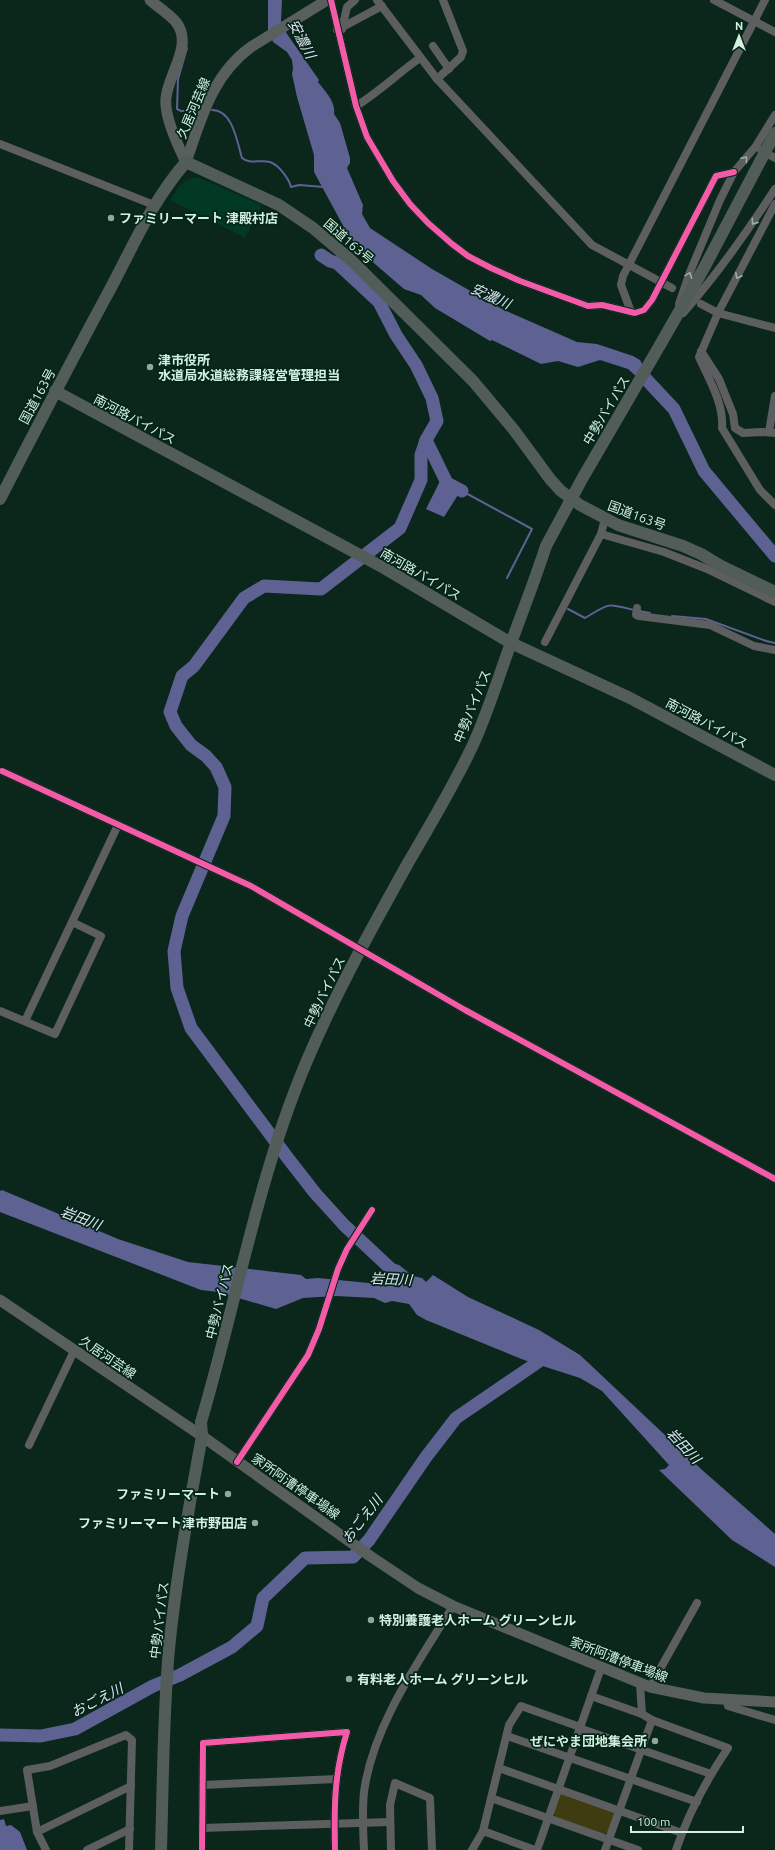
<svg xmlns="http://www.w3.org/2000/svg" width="775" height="1850" font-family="Ubuntu,'Noto Sans JP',sans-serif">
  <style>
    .built { fill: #013925 }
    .green { fill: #3e3c10 }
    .water { fill: #5e6293 }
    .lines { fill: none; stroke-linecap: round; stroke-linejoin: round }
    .stream { stroke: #5e6293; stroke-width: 2 }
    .river { stroke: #5e6293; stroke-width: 13 }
    .minor { stroke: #5d5e5f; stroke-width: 8 }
    .major { stroke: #585f5d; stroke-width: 11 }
    .highway { stroke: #525c58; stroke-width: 12 }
    .highway-bridge { stroke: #525c58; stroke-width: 12 }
    .cycleway-casing { stroke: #042517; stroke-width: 8 }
    .cycleway { stroke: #f35aa7; stroke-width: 6 }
    .oneway { stroke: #9daea6 }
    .poi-dot { fill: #8ca99b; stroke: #042517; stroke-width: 1.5 }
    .labels { text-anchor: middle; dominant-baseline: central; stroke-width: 3.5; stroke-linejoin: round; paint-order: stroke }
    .street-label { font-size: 13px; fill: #d2f0e0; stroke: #042517 }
    .poi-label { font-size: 13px; font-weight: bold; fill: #d2f0e0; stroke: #042517; text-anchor: start }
    .water-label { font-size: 14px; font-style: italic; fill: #e0e2f3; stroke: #042517 }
  </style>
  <rect width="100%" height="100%" fill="#0b261b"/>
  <polygon class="built" points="192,178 199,178 262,205 245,238 170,200 180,185"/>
  <polygon class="green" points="563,1793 615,1813 608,1832 604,1834 555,1817 554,1813 560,1794"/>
  <g class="water">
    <path d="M 268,0 L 282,0 L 281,21 L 287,34 L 319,80 L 318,82 C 325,91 336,102 334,114 L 340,123 L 350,158 L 350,163 L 347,168 L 363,205 L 362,214 L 370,228 L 432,269 L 502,309 L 577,342 L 597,344 L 633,356 L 640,360 L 659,397 L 628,369 L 600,360 L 578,367 L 558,361 L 541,364 L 492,340 L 490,341 L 435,308 L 421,295 L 404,289 L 361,252 L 346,231 L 314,172 L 314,155 L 297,97 L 292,74 L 293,68 L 292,60 L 287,52 L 273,42 L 268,29 Z"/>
    <polygon points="441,465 453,481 463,487 444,517 426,509 442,477 435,468"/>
    <polygon points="2,1190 118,1239 188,1262 301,1275 306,1279 318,1278 389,1285 393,1279 388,1274 375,1251 392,1263 399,1265 413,1276 422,1278 426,1282 433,1275 468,1297 539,1330 580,1355 701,1469 775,1534 775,1567 732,1540 659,1470 665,1469 669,1465 602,1391 580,1378 524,1360 426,1320 417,1315 409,1304 392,1301 385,1303 374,1298 336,1296 303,1298 276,1309 218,1292 201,1290 0,1212 0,1191"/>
    <polygon points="4,1819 6,1826 11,1825 20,1832 27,1850 0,1850 0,1820"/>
  </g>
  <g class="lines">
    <g class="stream">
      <polyline points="187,48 178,79 177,109 181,111 198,110"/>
      <path d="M 212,110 C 233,110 237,142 242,158 C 250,165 260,159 270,162 C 279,165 289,179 291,187 L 299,185 L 324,187"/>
      <polyline points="462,491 532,529 507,578"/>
      <path d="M 568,609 L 585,618 C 610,603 606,603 634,610"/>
      <polyline points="639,611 650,613"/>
      <polyline points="672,616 706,619 766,641 775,643"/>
    </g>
    <g class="river">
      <polyline points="321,255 330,261 337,263 379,302 396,335 416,365 432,398 437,421 426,440 447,483 462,491"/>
      <polyline points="644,377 674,409 704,471 775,556"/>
      <polyline points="392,1270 344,1225 315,1193 287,1157 191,1028 177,988 174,951 182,916 224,816 225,787 216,767 206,756 191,745 176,726 170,712 182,676 194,666 244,598 264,586 321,589 400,528 421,480 421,455 426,440"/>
      <polyline points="0,1735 41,1736 75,1729 153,1686 180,1675 232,1647 257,1626 263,1598 305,1558 353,1557 369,1540 426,1457 456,1418 541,1360"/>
    </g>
    <g class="minor">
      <polyline points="331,0 356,106 367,137 393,181 410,204 428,223 452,244 468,256 491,268 520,281 588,306 602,305 635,313 644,310 652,300 716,176 734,172"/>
      <polyline points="377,0 437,79 592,245 672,288"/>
      <polyline points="714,0 775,32"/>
      <polyline points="342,29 347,7 355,0"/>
      <polyline points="337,30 382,6"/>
      <polyline points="433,46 449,69"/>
      <polyline points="437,79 461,57 463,51 443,0"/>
      <path d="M 356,106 C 379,92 398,73 420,58"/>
      <polyline points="0,144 154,205"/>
      <polyline points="761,150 775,158"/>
      <path d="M 775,204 L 718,313 L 699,357 C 709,379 724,404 722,428 L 760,490 L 775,505"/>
      <polyline points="679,304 690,272 720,200 734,172 756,146 775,115"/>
      <polyline points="701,304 718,313 775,328"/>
      <polyline points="631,312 621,285 623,276 765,0"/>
      <path d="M 683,313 C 717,275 747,232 775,189"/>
      <polyline points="701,351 719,379 733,414 735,428 743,433 761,432 775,433"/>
      <polyline points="769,432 775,396"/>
      <polyline points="601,534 664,552 707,569 775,602"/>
      <polyline points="637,608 636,615 639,616 710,625 754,646 775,650"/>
      <polyline points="545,642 601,534 605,519"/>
      <polyline points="2,771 251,886 465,1010 775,1179"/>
      <polyline points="0,1011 55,1034 101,936 72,922"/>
      <polyline points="25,1021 118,825"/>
      <polyline points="29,1445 74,1351"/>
      <polyline points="237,1462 308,1355 319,1329 338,1269 347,1249 372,1210"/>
      <polyline points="156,1639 161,1639"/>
      <path d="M 640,1684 L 642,1714 L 652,1720 L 728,1748 C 707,1779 688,1814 676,1850"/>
      <polyline points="650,1687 697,1603"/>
      <polyline points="591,1696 642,1714"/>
      <polyline points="727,1700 728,1706 775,1720"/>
      <polyline points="579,1728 711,1774"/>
      <polyline points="507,1736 697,1802"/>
      <polyline points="499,1768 682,1833"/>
      <polyline points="203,1785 336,1779"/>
      <polyline points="491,1798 638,1850"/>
      <polyline points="0,1811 33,1806"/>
      <polyline points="202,1828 390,1822"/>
      <polyline points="483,1831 535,1850"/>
      <polyline points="37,1832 131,1786"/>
      <polyline points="46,1850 37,1832 27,1770 50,1766 126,1735 132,1740 129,1850"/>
      <polyline points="87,1850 130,1829"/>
      <path d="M 202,1850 L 203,1743 L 347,1732 C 334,1773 334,1808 335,1850"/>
      <path d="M 364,1850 C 363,1830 362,1812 364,1792 C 373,1725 418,1663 453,1606"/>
      <polyline points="391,1850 390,1805 395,1783 430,1798 432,1850"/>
      <polyline points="472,1850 483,1831 509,1725 521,1706 580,1727"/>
      <polyline points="537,1850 601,1668"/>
      <polyline points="605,1850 652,1720"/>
    </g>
    <g class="major">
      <path d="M 150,0 C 158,7 169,14 176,22 C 194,45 168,74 166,98 C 164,115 178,146 186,162"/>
      <path d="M 186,162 C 201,119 212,75 251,47 L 327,0"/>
      <polyline points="0,1300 202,1436 370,1556 418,1588 453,1606 650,1687 704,1698 775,1702"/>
    </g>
    <g class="highway">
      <polyline points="660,345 704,268 754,173"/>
      <polyline points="55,391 384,568 511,643 630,698 775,775"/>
      <path d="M 0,499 C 35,431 70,363 107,295 C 132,249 151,202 186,162 L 279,205 L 313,228 L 352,261 L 473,381 L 514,430 L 550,479 L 561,491 L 580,505 L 618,525 L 683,546 L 701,554 L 721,566 L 775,592"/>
      <path d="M 161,1850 C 163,1783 163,1716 169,1649 C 176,1578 189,1507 202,1436 L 201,1422 C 238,1297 259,1168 312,1049 C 340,985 374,924 408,863 C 430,825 453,787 472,747 C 486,717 496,685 507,654 C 520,618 534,583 546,546"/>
    </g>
    <g class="highway-bridge">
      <polyline points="754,173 775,133"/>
      <polyline points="546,546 582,479 660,345"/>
    </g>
    <g class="cycleway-casing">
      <g id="cycleway">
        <polyline points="331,0 356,106 367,137 393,181 410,204 428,223 452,244 468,256 491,268 520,281 588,306 602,305 635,313 644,310 652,300 716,176 734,172"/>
        <polyline points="2,771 251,886 465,1010 775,1179"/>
        <polyline points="237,1462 308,1355 319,1329 338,1269 347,1249 372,1210"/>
        <path d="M 202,1850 L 203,1743 L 347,1732 C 334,1773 334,1808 335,1850"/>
      </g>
    </g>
    <use href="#cycleway" class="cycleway"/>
  </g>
  <defs><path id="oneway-chevron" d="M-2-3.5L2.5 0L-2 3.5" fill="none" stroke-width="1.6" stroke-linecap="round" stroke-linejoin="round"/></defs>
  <g class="oneway">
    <use href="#oneway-chevron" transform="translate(745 159) rotate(-50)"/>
    <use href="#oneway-chevron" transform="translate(754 222) rotate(125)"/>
    <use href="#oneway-chevron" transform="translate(689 275) rotate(-70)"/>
    <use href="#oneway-chevron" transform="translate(738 276) rotate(117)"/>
  </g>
  <g class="poi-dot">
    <circle cx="111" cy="218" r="4"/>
    <circle cx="150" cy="367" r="4"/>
    <circle cx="228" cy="1494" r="4"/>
    <circle cx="255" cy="1523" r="4"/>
    <circle cx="371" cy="1620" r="4"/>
    <circle cx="349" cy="1679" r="4"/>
    <circle cx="655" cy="1741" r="4"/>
  </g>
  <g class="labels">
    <g class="street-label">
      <text transform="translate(193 108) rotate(-67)">久居河芸線</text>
      <text transform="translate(349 241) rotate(41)">国道163号</text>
      <text transform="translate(37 396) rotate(-62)">国道163号</text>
      <text transform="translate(606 410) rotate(-59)">中勢バイパス</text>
      <text transform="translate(135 419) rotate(28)">南河路バイパス</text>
      <text transform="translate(637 515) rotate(20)">国道163号</text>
      <text transform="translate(421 574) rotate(30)">南河路バイパス</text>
      <text transform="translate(472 706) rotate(-68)">中勢バイパス</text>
      <text transform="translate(707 723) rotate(28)">南河路バイパス</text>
      <text transform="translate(324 992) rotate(-64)">中勢バイパス</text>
      <text transform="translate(219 1301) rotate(-76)">中勢バイパス</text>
      <text transform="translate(108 1357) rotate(34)">久居河芸線</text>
      <text transform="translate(296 1486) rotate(35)">家所阿漕停車場線</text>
      <text transform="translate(159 1620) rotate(-83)">中勢バイパス</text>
      <text transform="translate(619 1659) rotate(21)">家所阿漕停車場線</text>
    </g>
    <g class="poi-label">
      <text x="119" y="218">ファミリーマート 津殿村店</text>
      <text x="158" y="360">津市役所<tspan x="158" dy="15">水道局水道総務課経営管理担当</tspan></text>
      <text x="220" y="1494" text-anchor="end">ファミリーマート</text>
      <text x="247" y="1523" text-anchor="end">ファミリーマート津市野田店</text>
      <text x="379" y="1620">特別養護老人ホーム グリーンヒル</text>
      <text x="357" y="1679">有料老人ホーム グリーンヒル</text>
      <text x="647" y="1741" text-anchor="end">ぜにやま団地集会所</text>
    </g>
    <g class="water-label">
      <text transform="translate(302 39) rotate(62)">安濃川</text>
      <text transform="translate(491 296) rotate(24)">安濃川</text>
      <text transform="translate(81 1218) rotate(21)">岩田川</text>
      <text transform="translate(391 1279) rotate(3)">岩田川</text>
      <text transform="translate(684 1446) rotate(47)">岩田川</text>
      <text transform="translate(362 1519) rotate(-52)">おごえ川</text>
      <text transform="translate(97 1700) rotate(-27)">おごえ川</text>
    </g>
  </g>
  <g transform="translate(739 36)" stroke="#042517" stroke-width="3" paint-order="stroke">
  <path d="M0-3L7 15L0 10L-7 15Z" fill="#d2f0e0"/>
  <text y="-6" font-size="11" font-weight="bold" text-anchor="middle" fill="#d2f0e0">N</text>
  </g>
  <path d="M631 1826v6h112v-6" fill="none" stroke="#d2f0e0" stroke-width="2"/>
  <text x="637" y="1826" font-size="12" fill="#d2f0e0" stroke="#042517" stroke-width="3" paint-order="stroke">100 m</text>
</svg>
